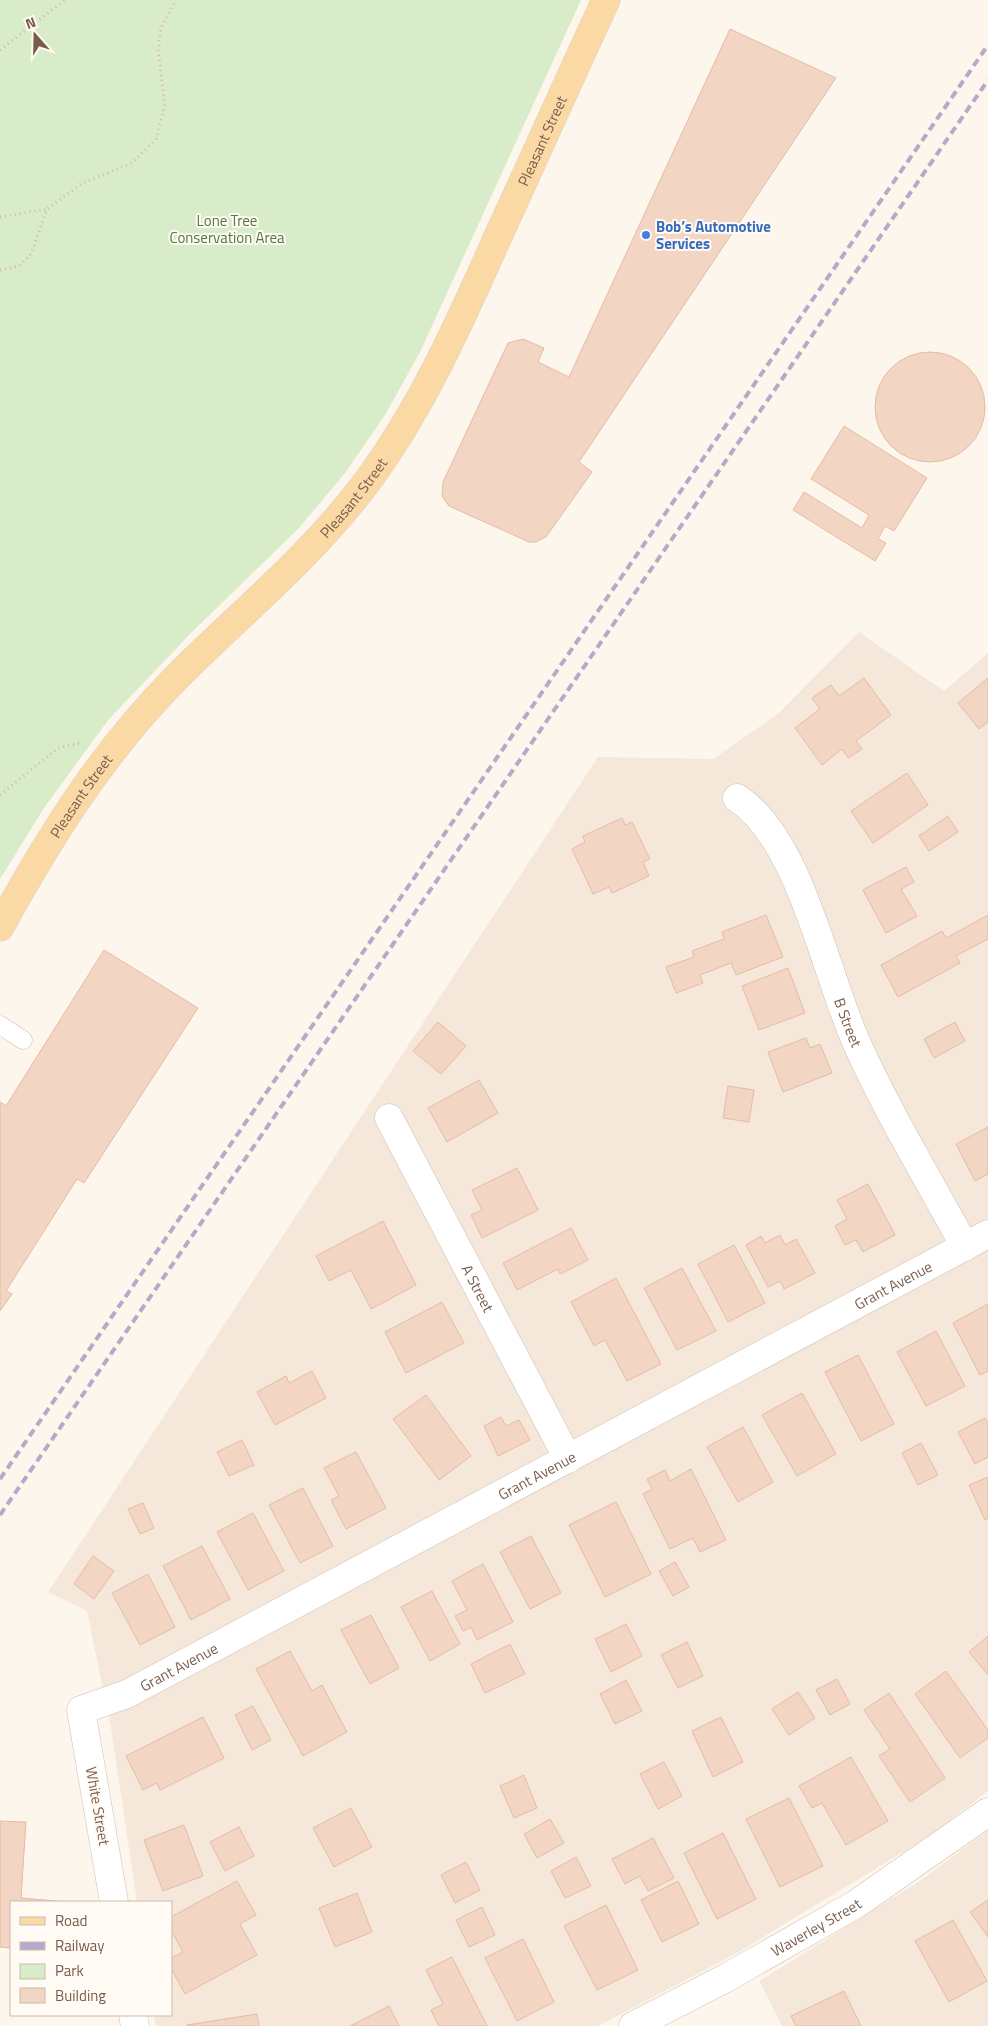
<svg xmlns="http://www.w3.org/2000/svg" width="988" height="2026" font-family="'Titillium Web',sans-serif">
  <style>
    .residential { fill: #f5e8da }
    .green { fill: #d8ecc9 }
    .building { fill: #f3d5c3; stroke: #e6bba3 }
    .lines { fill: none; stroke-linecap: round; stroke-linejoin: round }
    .service-casing { stroke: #d1beb0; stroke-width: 19 }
    .minor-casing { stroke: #d1beb0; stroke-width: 29 }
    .tertiary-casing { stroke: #d1beb0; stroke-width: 29 }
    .primary-casing { stroke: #dad1cd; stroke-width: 29 }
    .path { stroke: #d9b8a5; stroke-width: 3; stroke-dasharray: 1 4; stroke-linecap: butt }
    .service { stroke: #fff; stroke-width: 18 }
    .minor { stroke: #fff; stroke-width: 28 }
    .tertiary { stroke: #fff; stroke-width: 28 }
    .primary { stroke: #fbd9a5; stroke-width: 28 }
    .rail { stroke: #b9a8c9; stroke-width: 4; stroke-dasharray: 8 5; stroke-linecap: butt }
    .shop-dot { fill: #3f7fe0; stroke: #fffaf3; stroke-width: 2 }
    .labels { text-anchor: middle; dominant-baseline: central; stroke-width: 4; stroke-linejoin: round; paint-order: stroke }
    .street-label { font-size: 15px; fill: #7a5c4d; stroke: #fffaf3 }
    .park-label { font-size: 15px; fill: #537a41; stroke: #fffaf3 }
    .shop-label { font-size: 15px; font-weight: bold; fill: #366cbe; stroke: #fffaf3; text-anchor: start }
  </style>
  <rect width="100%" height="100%" fill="#fdf6ec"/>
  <g class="residential">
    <polygon points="859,632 944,691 988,653 988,1791 931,1835 737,1953 598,2026 156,2026 154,2015 171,2015 171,1902 137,1902 111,1728 87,1611 48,1592 598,757 713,759 779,713"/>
    <polygon points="988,1830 988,2026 782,2026 759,1981 923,1879"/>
  </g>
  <polygon class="green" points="0,0 581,0 420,352 385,415 345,473 298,529 193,631 109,719 44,808 0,879"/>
  <g class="building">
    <polygon points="730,29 836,78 579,462 592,472 546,537 536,542 529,542 449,506 442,496 443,482 508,343 523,339 544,348 538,362 569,377"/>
    <circle cx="930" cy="407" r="55"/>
    <polygon points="844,426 927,478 894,531 885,526 878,539 886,543 875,561 793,510 804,492 862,528 869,515 811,479"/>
    <polygon points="864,678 891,715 856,741 862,749 848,758 842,749 822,765 795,728 820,709 812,698 831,685 839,696"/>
    <polygon points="988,678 988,722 979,729 958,703"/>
    <polygon points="907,773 928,805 873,843 851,811"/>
    <polygon points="948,816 958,832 929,851 919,836"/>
    <polygon points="622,818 625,825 632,822 650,859 643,862 649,876 612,893 609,887 593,894 572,849 585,842 583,836"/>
    <polygon points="906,867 914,882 901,889 917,916 886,933 863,890"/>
    <polygon points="766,915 783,957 736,975 731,963 700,975 703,983 676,993 666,967 694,957 692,951 724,939 722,932"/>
    <polygon points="988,915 988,939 956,956 960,963 898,997 881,965 942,931 946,938"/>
    <polygon points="104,950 198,1008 84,1183 77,1179 6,1291 12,1294 0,1311 0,1102 6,1106"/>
    <polygon points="788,968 805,1013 759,1030 742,986"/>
    <polygon points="438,1022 466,1046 441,1074 413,1051"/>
    <polygon points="955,1022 965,1041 934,1058 924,1039"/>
    <polygon points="806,1038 810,1048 820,1044 832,1073 783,1092 768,1052"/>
    <polygon points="479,1080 498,1113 447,1142 428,1108"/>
    <polygon points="728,1086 754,1090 749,1122 723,1118"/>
    <polygon points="988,1127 988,1174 975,1181 956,1144"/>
    <polygon points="517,1168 538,1210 482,1238 471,1215 482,1210 472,1190"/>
    <polygon points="868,1184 895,1235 863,1252 856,1240 845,1245 835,1226 847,1219 837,1200"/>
    <polygon points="383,1221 416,1285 371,1309 351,1270 329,1281 316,1256"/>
    <polygon points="571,1228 588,1260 560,1274 558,1269 517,1290 503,1263"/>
    <polygon points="780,1235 785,1245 796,1239 815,1273 784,1289 780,1281 768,1287 746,1245 761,1236 765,1243"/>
    <polygon points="734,1245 765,1303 728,1322 698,1264"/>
    <polygon points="682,1268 716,1331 677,1350 644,1288"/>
    <polygon points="616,1278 661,1364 627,1381 605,1340 594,1346 571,1302"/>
    <polygon points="442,1302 464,1343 406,1373 385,1332"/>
    <polygon points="988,1304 988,1371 980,1375 953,1323"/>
    <polygon points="936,1331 965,1386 926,1406 897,1352"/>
    <polygon points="858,1355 894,1424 861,1441 825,1372"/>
    <polygon points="312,1371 326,1398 275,1425 257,1392 286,1376 289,1383"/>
    <polygon points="802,1393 836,1454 797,1476 762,1415"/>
    <polygon points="426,1395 471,1456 439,1480 393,1419"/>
    <polygon points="501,1417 506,1426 519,1420 530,1440 498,1456 484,1426"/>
    <polygon points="985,1418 988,1423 988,1457 975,1464 958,1432"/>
    <polygon points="743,1427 773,1482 738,1502 707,1447"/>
    <polygon points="242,1440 254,1465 229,1476 217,1452"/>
    <polygon points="921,1443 938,1475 918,1485 902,1453"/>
    <polygon points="356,1452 386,1508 346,1529 331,1500 339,1496 324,1468"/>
    <polygon points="691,1469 726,1540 700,1552 693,1538 670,1549 643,1494 652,1489 647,1479 665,1470 670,1481"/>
    <polygon points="988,1477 988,1518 985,1520 969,1485"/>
    <polygon points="303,1488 333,1546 300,1563 269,1505"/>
    <polygon points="616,1502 651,1574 605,1597 569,1525"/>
    <polygon points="143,1503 154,1528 140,1534 128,1509"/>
    <polygon points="253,1513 284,1571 248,1590 217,1532"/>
    <polygon points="531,1536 561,1593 530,1609 500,1552"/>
    <polygon points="202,1546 230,1599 191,1620 163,1566"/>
    <polygon points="93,1556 114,1571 94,1599 74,1584"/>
    <polygon points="675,1562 689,1587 673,1596 659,1571"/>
    <polygon points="483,1564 513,1622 477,1640 471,1627 463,1631 455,1616 467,1610 452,1581"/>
    <polygon points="148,1574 175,1627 140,1645 112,1593"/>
    <polygon points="432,1591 460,1644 430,1661 401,1607"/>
    <polygon points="371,1615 399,1668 370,1684 341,1630"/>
    <polygon points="626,1624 642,1656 611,1672 595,1639"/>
    <polygon points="988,1636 988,1675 969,1652"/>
    <polygon points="687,1642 703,1676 678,1688 661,1655"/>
    <polygon points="510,1644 525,1674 485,1693 471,1664"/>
    <polygon points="290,1651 312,1691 322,1685 347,1732 303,1756 256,1669"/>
    <polygon points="946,1671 988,1730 988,1738 960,1758 915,1694"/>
    <polygon points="837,1679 850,1704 830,1715 816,1690"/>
    <polygon points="626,1680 642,1711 615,1724 600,1694"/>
    <polygon points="798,1692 815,1718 789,1735 772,1709"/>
    <polygon points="889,1693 945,1778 910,1802 879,1756 890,1749 864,1710"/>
    <polygon points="253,1706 271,1740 252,1750 235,1715"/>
    <polygon points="203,1717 224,1758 160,1790 157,1783 143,1790 126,1756"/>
    <polygon points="721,1717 743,1762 713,1777 692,1731"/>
    <polygon points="851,1757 888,1821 846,1845 822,1803 812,1808 799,1786"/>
    <polygon points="664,1762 682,1796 658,1809 640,1774"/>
    <polygon points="524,1775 537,1808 514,1818 500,1786"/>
    <polygon points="789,1798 823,1866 780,1887 746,1819"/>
    <polygon points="351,1808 372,1847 334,1867 313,1828"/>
    <polygon points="550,1819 564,1843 537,1858 524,1834"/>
    <polygon points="0,1821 26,1822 21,1898 68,1902 11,1902 11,1948 0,1947"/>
    <polygon points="184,1825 203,1876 163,1891 144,1840"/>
    <polygon points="239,1827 254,1856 225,1871 210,1842"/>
    <polygon points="723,1833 756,1899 717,1919 684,1853"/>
    <polygon points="653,1838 674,1878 648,1891 640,1876 625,1884 612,1859"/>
    <polygon points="576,1857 591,1886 565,1898 551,1871"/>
    <polygon points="466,1862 480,1890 455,1903 441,1875"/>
    <polygon points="237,1881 256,1915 240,1924 257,1955 185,1994 171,1968 171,1958 183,1952 171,1930 171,1917"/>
    <polygon points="678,1881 699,1924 662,1942 641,1900"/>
    <polygon points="357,1893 372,1932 335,1947 319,1908"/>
    <polygon points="988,1900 988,1937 970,1912"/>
    <polygon points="606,1905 638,1970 597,1990 564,1926"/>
    <polygon points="482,1907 495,1935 469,1947 456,1920"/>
    <polygon points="953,1920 987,1981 949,2002 915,1941"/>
    <polygon points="523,1939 554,2002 517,2021 485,1958"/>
    <polygon points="452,1957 487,2026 439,2026 431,2010 443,2004 426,1970"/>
    <polygon points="844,1991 861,2026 796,2026 791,2016"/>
    <polygon points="389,2006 399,2026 350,2026"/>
    <polygon points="257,2014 259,2026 187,2026 187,2025"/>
  </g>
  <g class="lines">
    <g class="service-casing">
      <polyline id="service" points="0,1025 23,1040"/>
    </g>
    <g class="minor-casing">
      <g id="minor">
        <path id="s1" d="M 737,798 C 801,839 826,978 858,1046 C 889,1115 929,1180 965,1247"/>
        <path id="s2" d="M 389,1118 L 568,1459"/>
        <path id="s3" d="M 114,1902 L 81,1710 L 127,1694 L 988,1234"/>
        <polyline points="133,2015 135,2026"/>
      </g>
    </g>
    <g class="tertiary-casing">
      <g id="tertiary">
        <path id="s4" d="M 633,2026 L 726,1978 L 856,1904 L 988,1812"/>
      </g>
    </g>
    <g class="primary-casing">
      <g id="primary">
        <path id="s5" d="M 0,927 C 50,836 104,750 178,676 C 241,613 309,558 363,487 C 420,412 458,326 496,241 C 533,160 569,80 606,0"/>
      </g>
    </g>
    <g class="path">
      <polyline points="0,50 65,0"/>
      <polyline points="0,217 47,209"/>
      <polyline points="0,270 19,266 31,254 47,209 81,184 132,163 156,139 165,104 158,50 161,28 176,0"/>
      <polyline points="0,795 58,748 80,743"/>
    </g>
    <use href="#service" class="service"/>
    <use href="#minor" class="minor"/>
    <use href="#tertiary" class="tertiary"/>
    <use href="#primary" class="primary"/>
    <g class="rail">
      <polyline points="0,1479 988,45"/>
      <polyline points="0,1515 988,80"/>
    </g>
  </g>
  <circle class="shop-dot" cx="646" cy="235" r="5"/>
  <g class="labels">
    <g class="street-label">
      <text stroke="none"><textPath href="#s5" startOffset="964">Pleasant Street</textPath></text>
      <text stroke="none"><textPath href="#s5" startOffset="559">Pleasant Street</textPath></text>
      <text stroke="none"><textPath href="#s5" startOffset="154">Pleasant Street</textPath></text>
      <text stroke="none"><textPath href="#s1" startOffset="254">B Street</textPath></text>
      <text stroke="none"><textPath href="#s3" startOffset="1112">Grant Avenue</textPath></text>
      <text stroke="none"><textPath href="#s2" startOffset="192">A Street</textPath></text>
      <text stroke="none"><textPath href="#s3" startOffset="708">Grant Avenue</textPath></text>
      <text stroke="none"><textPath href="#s3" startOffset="302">Grant Avenue</textPath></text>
      <text transform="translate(98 1806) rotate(80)">White Street</text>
      <text stroke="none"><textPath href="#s4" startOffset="208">Waverley Street</textPath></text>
    </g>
    <g class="park-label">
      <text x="227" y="220">Lone Tree<tspan x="227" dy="17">Conservation Area</tspan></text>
    </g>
    <g class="shop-label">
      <text x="656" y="226">Bob’s Automotive<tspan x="656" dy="17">Services</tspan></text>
    </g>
  </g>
  <rect x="10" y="1901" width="162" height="115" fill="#fffaf3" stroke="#cabbb1"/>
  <rect x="20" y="1917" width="25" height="8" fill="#fbd9a5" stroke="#cabbb1"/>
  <text x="55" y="1926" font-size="15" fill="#7a5c4d">Road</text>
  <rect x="20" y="1942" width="25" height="8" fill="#b9a8c9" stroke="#cabbb1"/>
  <text x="55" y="1951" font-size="15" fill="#7a5c4d">Railway</text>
  <rect x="20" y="1964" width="25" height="15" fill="#d8ecc9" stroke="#cabbb1"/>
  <text x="55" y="1976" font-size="15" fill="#7a5c4d">Park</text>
  <rect x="20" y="1988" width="25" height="15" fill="#f3d5c3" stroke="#cabbb1"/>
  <text x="55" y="2001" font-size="15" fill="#7a5c4d">Building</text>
  <g transform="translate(35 35) rotate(340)" stroke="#fffaf3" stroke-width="4" paint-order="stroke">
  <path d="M0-4L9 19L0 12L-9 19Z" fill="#7a5c4d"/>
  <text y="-8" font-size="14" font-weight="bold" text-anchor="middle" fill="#7a5c4d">N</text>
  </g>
</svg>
